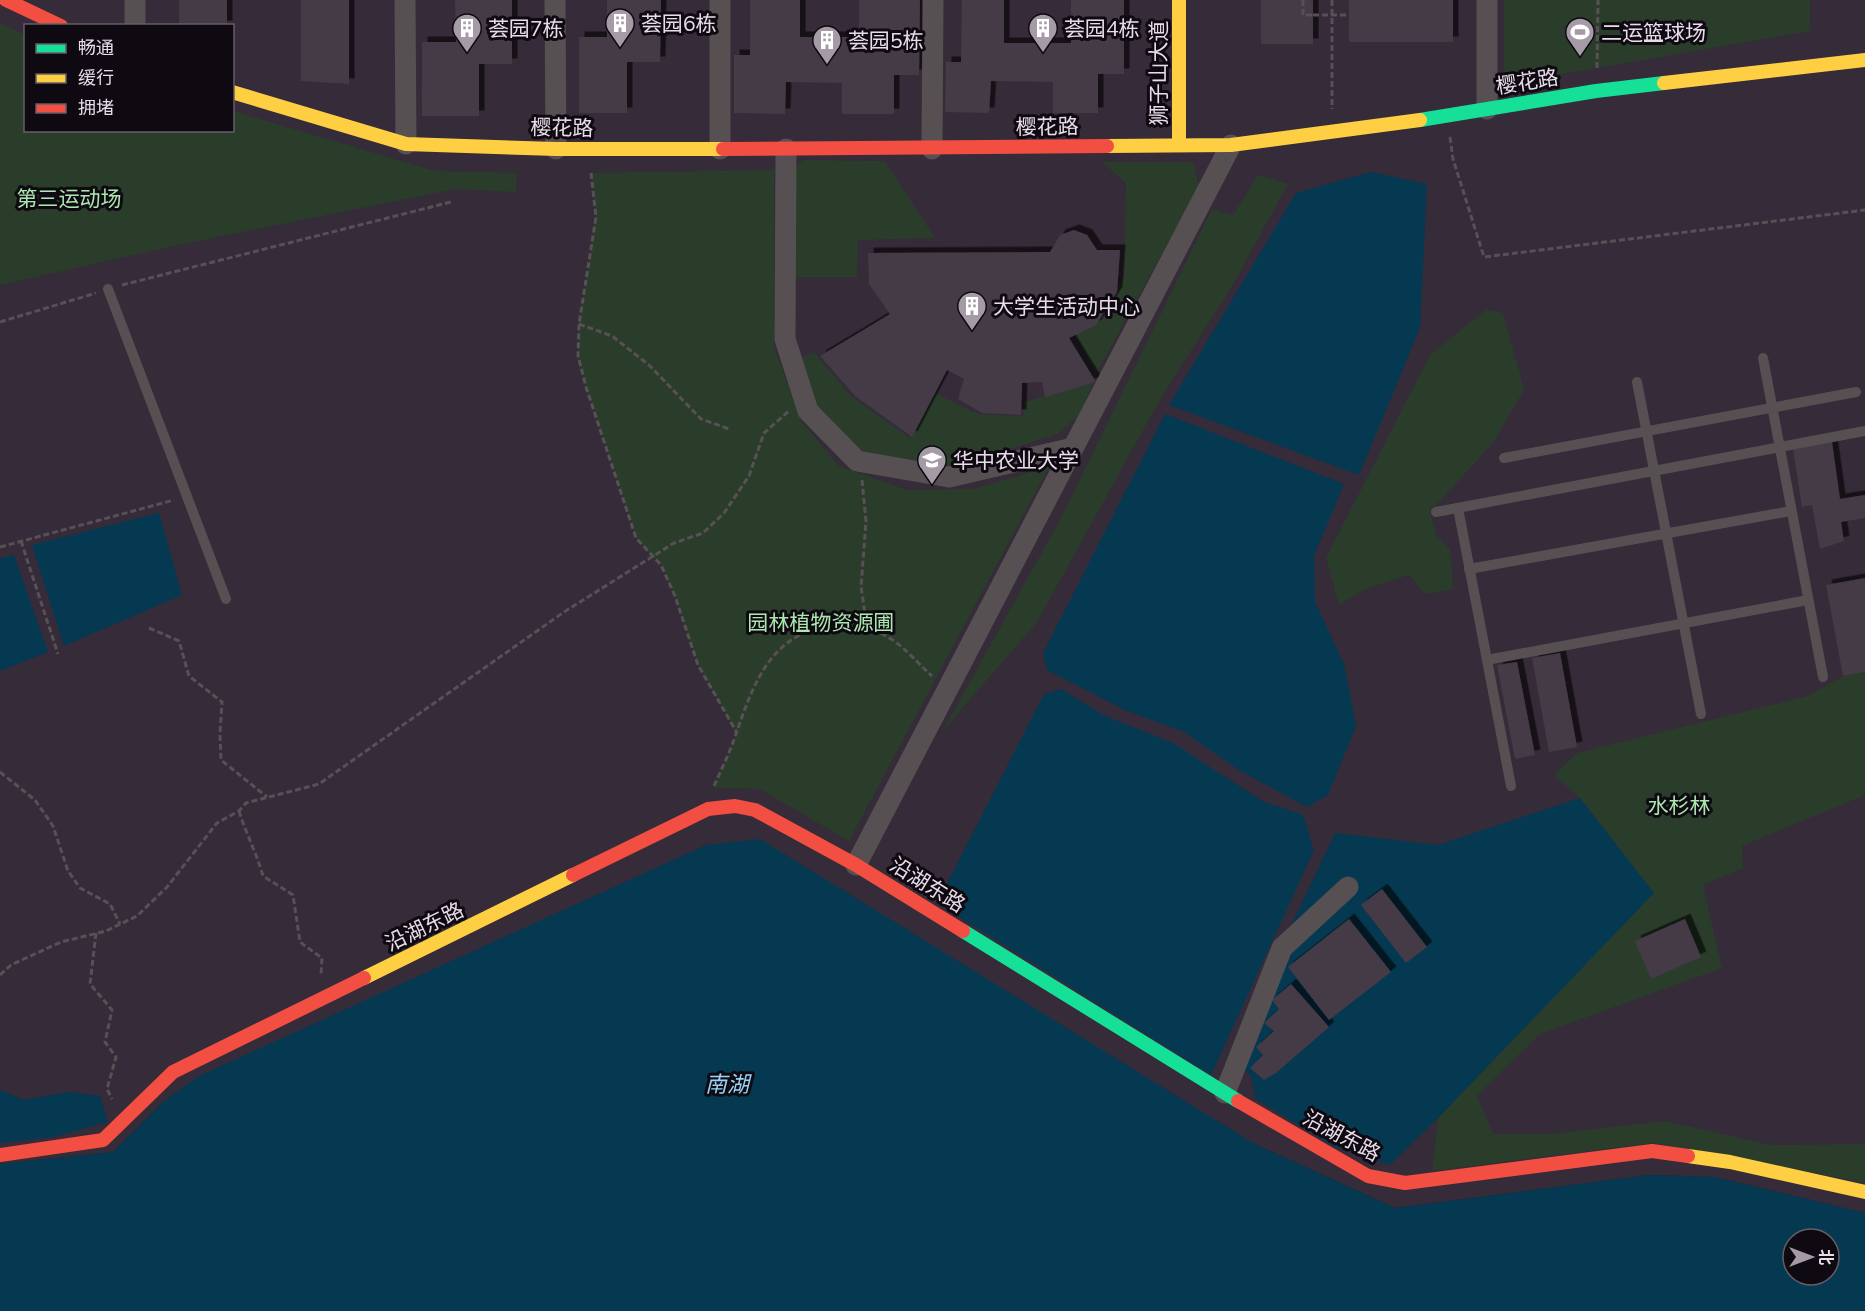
<svg xmlns="http://www.w3.org/2000/svg" width="1865" height="1311" font-family="Mulish,'Noto Sans SC',sans-serif">
  <style>
    .education { fill: #352b39; fill-rule: evenodd }
    .green { fill: #2a3d2b }
    .water { fill: #053952; fill-rule: evenodd }
    .building { fill: #443a47; filter: url(#shadow) }
    .lines { fill: none; stroke-linecap: round; stroke-linejoin: round }
    .path { stroke: #575155; stroke-width: 3; stroke-dasharray: 6 3; stroke-linecap: butt }
    .lane { stroke: #565053; stroke-width: 10 }
    .street { stroke: #565053; stroke-width: 21 }
    .fast { stroke: #16e098; stroke-width: 14 }
    .slow { stroke: #ffcf43; stroke-width: 14 }
    .jam { stroke: #f24e42; stroke-width: 14 }
    .path-bridge { stroke: #575155; stroke-width: 3; stroke-dasharray: 6 3; stroke-linecap: butt }
    .labels { text-anchor: middle; dominant-baseline: central; stroke-width: 6; stroke-linejoin: round; paint-order: stroke }
    .poi-label { font-size: 21px; fill: #e7dde9; stroke: #0f0911; text-anchor: start }
    .street-label { font-size: 21px; fill: #e7dde9; stroke: #0f0911 }
    .park-label { font-size: 21px; fill: #abe8af; stroke: #0f0911 }
    .water-label { font-size: 22px; font-style: italic; fill: #97d4f8; stroke: #0f0911 }
  </style>
  <defs>
    <filter id="shadow"><feDropShadow dx="5.5" dy="-5.5" stdDeviation="0" flood-color="#0009"/></filter>
  </defs>
  <rect width="100%" height="100%" fill="#28202a"/>
  <path class="education" d="M 0,0 L 1865,0 L 1865,1213 L 1715,1177 L 1649,1175 L 1395,1208 L 1253,1143 L 163,1102 L 113,1152 L 0,1164 ZM 26,26 L 232,26 L 232,130 L 26,130 Z"/>
  <g class="green">
    <polygon points="1504,0 1810,0 1810,31 1504,84"/>
    <polygon points="0,23 25,35 26,130 232,130 233,111 435,171 517,173 516,192 455,189 164,248 0,285"/>
    <polygon points="803,160 885,161 935,238 858,240 857,277 788,277 787,174"/>
    <polygon points="1102,162 1193,162 1199,186 1096,374 1074,331 1099,317 1124,277 1126,183"/>
    <polygon points="774,170 774,347 801,421 839,466 907,490 974,489 1049,467 849,841 760,789 714,788 737,733 698,665 675,596 661,565 636,538 586,387 578,356 579,324 596,217 591,173"/>
    <polygon points="1258,175 1288,184 1232,286 1162,396 1037,622 942,732 1060,520 1212,209 1233,215"/>
    <polygon points="1486,310 1503,313 1524,390 1492,444 1430,512 1436,535 1450,550 1453,589 1426,594 1409,575 1368,588 1339,605 1326,558 1430,355"/>
    <polygon points="814,352 851,396 910,438 935,393 977,414 1023,416 1024,402 1093,383 1080,414 1058,434 953,466 866,454 813,408 796,361"/>
    <polygon points="1865,672 1865,795 1742,846 1743,868 1703,885 1722,968 1540,1034 1477,1096 1493,1134 1550,1134 1666,1121 1771,1145 1865,1144 1865,1183 1653,1143 1432,1171 1438,1118 1653,893 1580,798 1554,775 1577,753 1808,696 1843,676"/>
  </g>
  <g class="water">
    <polygon points="1371,172 1427,184 1420,328 1359,475 1169,405 1296,193"/>
    <polygon points="1165,414 1344,484 1314,556 1315,602 1344,664 1356,726 1328,795 1307,807 1242,772 1184,732 1125,710 1047,670 1043,653"/>
    <polygon points="159,513 182,595 64,646 32,545"/>
    <polygon points="14,555 48,652 0,671 0,558"/>
    <polygon points="1061,689 1103,715 1173,743 1262,801 1303,815 1314,850 1211,1075 937,903 1044,694"/>
    <polygon points="1580,798 1654,893 1438,1118 1390,1165 1335,1147 1256,1099 1251,1076 1233,1061 1281,947 1335,833 1438,845"/>
    <path d="M 760,839 L 1253,1143 L 1395,1208 L 1649,1175 L 1715,1177 L 1865,1213 L 1865,1311 L 0,1311 L 0,1164 L 113,1152 L 163,1102 L 197,1077 L 706,845 ZM 1793,1239 L 1829,1239 L 1829,1275 L 1793,1275 Z"/>
    <polygon points="0,1090 24,1100 68,1092 100,1096 108,1122 53,1137 0,1143"/>
  </g>
  <g class="building">
    <rect x="179" y="0" width="48" height="26"/>
    <polygon points="301,0 349,0 349,84 301,81"/>
    <polygon points="455,0 512,0 512,64 479,64 479,116 422,116 422,42 456,42"/>
    <polygon points="607,0 661,0 660,62 627,62 627,113 579,113 579,37 607,37"/>
    <polygon points="750,0 800,0 800,37 859,37 859,0 920,0 919,75 894,75 894,114 842,114 842,83 786,82 785,114 734,113 734,55 750,55"/>
    <polygon points="962,0 1004,0 1004,43 1071,43 1071,0 1124,0 1124,74 1098,74 1098,113 1053,113 1053,82 991,81 989,113 945,112 946,62 961,62"/>
    <rect x="1261" y="0" width="52" height="44"/>
    <rect x="1349" y="0" width="104" height="42"/>
    <polygon points="1074,230 1087,235 1097,250 1120,250 1117,292 1096,325 1069,338 1096,382 1045,397 1042,382 1022,383 1021,415 982,413 958,399 964,379 947,370 912,437 855,396 820,356 890,314 869,284 868,253 1050,252 1060,235"/>
    <polygon points="1832,442 1840,499 1865,495 1865,518 1841,522 1844,541 1820,549 1812,505 1802,507 1793,449"/>
    <polygon points="1865,578 1865,672 1843,676 1826,585"/>
    <polygon points="1560,653 1577,747 1549,752 1532,658"/>
    <polygon points="1517,662 1535,755 1515,759 1497,665"/>
    <polygon points="1382,889 1427,947 1406,963 1361,905"/>
    <polygon points="1349,919 1391,972 1329,1020 1288,967"/>
    <polygon points="1685,919 1701,957 1651,979 1635,941"/>
    <polygon points="1291,984 1329,1027 1276,1073 1264,1080 1250,1068 1263,1055 1256,1047 1274,1031 1264,1023 1279,1009 1272,1000"/>
  </g>
  <g class="lines">
    <g class="path">
      <polyline points="1303,0 1303,15 1313,15"/>
      <polyline points="1332,0 1332,109"/>
      <polyline points="1597,68 1598,0"/>
      <polyline points="1450,137 1453,159 1484,257 1865,210"/>
      <polyline points="591,173 596,217 579,324 578,356 586,387 636,538 661,565 675,596 698,665 737,733"/>
      <polyline points="122,285 451,202"/>
      <polyline points="0,322 96,293"/>
      <polyline points="579,324 612,336 649,365 701,419 729,429"/>
      <polyline points="862,480 866,521 861,587 867,627"/>
      <polyline points="21,541 58,654"/>
      <polyline points="0,547 174,500"/>
      <polyline points="149,628 179,641 189,676 222,702 220,733 221,760 267,797"/>
      <polyline points="0,772 35,800 53,826 68,871 80,888 110,904 120,924"/>
      <path d="M 714,786 C 722,768 731,750 737,731 C 754,682 772,633 831,626 C 850,624 867,625 884,635 C 905,646 915,661 932,676"/>
      <path d="M 239,811 C 246,834 257,854 263,876 L 293,895 L 300,942 L 322,958 L 321,975"/>
      <polyline points="96,933 90,984 112,1010 105,1042 116,1057 107,1089 112,1099"/>
      <polyline points="0,975 11,965 61,942 106,931 137,916 167,887 217,823 239,811 246,803 319,784 564,612 674,543 703,533 724,513 749,476 764,433 789,411"/>
    </g>
    <g class="lane">
      <polyline points="108,289 226,599"/>
      <polyline points="1763,358 1823,677"/>
      <polyline points="1637,382 1701,714"/>
      <polyline points="1504,458 1856,392"/>
      <polyline points="1458,508 1511,786"/>
      <polyline points="1436,512 1865,431"/>
      <polyline points="1469,569 1791,511"/>
      <polyline points="1487,660 1808,600"/>
    </g>
    <g class="street">
      <polyline points="405,0 406,144"/>
      <polyline points="555,0 556,149"/>
      <polyline points="720,0 720,149"/>
      <polyline points="135,26 135,0"/>
      <polyline points="1487,109 1487,0"/>
      <polyline points="786,149 785,339 808,411 857,461 949,477 1073,448"/>
      <polyline points="932,149 933,0"/>
      <polyline points="856,865 1231,145"/>
      <polyline points="1225,1093 1282,948 1348,887"/>
    </g>
    <g class="fast">
      <polyline points="1420,120 1596,91 1664,83"/>
      <polyline points="963,931 1238,1101"/>
    </g>
    <g class="slow">
      <polyline points="1179,0 1179,145"/>
      <polyline points="1664,83 1865,60"/>
      <polyline points="232,92 406,144 556,149 723,149"/>
      <polyline points="1107,146 1231,145 1420,120"/>
      <polyline points="364,978 573,875"/>
      <polyline points="1688,1156 1730,1162 1865,1192"/>
    </g>
    <g class="jam">
      <polyline points="6,0 61,26"/>
      <polyline points="723,149 1107,146"/>
      <polyline points="573,875 708,809 735,806 755,810 856,865 963,931"/>
      <polyline points="1238,1101 1368,1176 1405,1183 1652,1151 1688,1156"/>
      <polyline points="0,1155 103,1140 173,1072 364,978"/>
    </g>
    <polyline class="path-bridge" points="1313,15 1349,15"/>
  </g>
  <defs>
    <g id="building-pin" transform="scale(1.5)"><path d="M0 17L-7.5 6A9.5 9.5 0 1 1 7.5 6Z" fill="#a49ba6" stroke="#0f0911"/><path d="M-4-6H4V6H1V3H-1V6H-4ZM-2.5-4.3h1.7v1.8h-1.7ZM.8-4.3h1.7v1.8H.8ZM-2.5-1h1.7V.8h-1.7ZM.8-1h1.7V.8H.8Z" fill="#fff"/></g>
    <g id="stadium-pin" transform="scale(1.5)"><path d="M0 17L-7.5 6A9.5 9.5 0 1 1 7.5 6Z" fill="#a49ba6" stroke="#0f0911"/><path d="M0-5a6.5 5 0 1 0 0 10a6.5 5 0 1 0 0-10ZM-3.5-1.8h7v3.6h-7Z" fill="#fff"/></g>
    <g id="university-pin" transform="scale(1.5)"><path d="M0 17L-7.5 6A9.5 9.5 0 1 1 7.5 6Z" fill="#a49ba6" stroke="#0f0911"/><path d="M0-5L7-2L0 1L-7-2ZM-4 1L0 2.5L4 1V4Q0 6-4 4Z" fill="#fff"/></g>
  </defs>
  <g fill-rule="evenodd">
    <use href="#building-pin" x="620" y="23"/>
    <use href="#building-pin" x="467" y="28"/>
    <use href="#building-pin" x="1043" y="28"/>
    <use href="#stadium-pin" x="1580" y="32"/>
    <use href="#building-pin" x="827" y="40"/>
    <use href="#building-pin" x="972" y="306"/>
    <use href="#university-pin" x="932" y="460"/>
  </g>
  <g class="labels">
    <g class="poi-label">
      <text x="641" y="23">荟园6栋</text>
      <text x="488" y="28">荟园7栋</text>
      <text x="1064" y="28">荟园4栋</text>
      <text x="1601" y="32">二运篮球场</text>
      <text x="848" y="40">荟园5栋</text>
      <text x="993" y="306">大学生活动中心</text>
      <text x="953" y="460">华中农业大学</text>
    </g>
    <g class="street-label">
      <text transform="translate(1158 73) rotate(-90)">狮子山大道</text>
      <text transform="translate(1527 81) rotate(-9)">樱花路</text>
      <text transform="translate(1047 126) rotate(-1)">樱花路</text>
      <text transform="translate(562 127) rotate(1)">樱花路</text>
      <text transform="translate(928 884) rotate(32)">沿湖东路</text>
      <text transform="translate(424 926) rotate(-26)">沿湖东路</text>
      <text transform="translate(1342 1135) rotate(28)">沿湖东路</text>
    </g>
    <g class="park-label">
      <text x="69" y="198">第三运动场</text>
      <text x="821" y="622">园林植物资源圃</text>
      <text x="1679" y="805">水杉林</text>
    </g>
    <g class="water-label">
      <text x="727" y="1084">南湖</text>
    </g>
  </g>
  <rect x="24" y="24" width="210" height="108" fill="#0f0911" stroke="#655e67" stroke-width="1.5"/>
  <rect x="36" y="44" width="30" height="9" fill="#16e098" stroke="#655e67" stroke-width="1.5"/>
  <text x="78" y="54" font-size="18" fill="#e7dde9">畅通</text>
  <rect x="36" y="74" width="30" height="9" fill="#ffcf43" stroke="#655e67" stroke-width="1.5"/>
  <text x="78" y="84" font-size="18" fill="#e7dde9">缓行</text>
  <rect x="36" y="104" width="30" height="9" fill="#f24e42" stroke="#655e67" stroke-width="1.5"/>
  <text x="78" y="114" font-size="18" fill="#e7dde9">拥堵</text>
  <g transform="translate(1811 1257) rotate(90)"><circle r="28" fill="#0f0911" stroke="#655e67" stroke-width="1.5"/>
  <path d="M0-4.5L10 22L0 15L-10 22Z" fill="#a49ba6"/>
  <text y="-9" font-size="16" font-weight="bold" text-anchor="middle" fill="#e7dde9">北</text>
  </g>
</svg>
